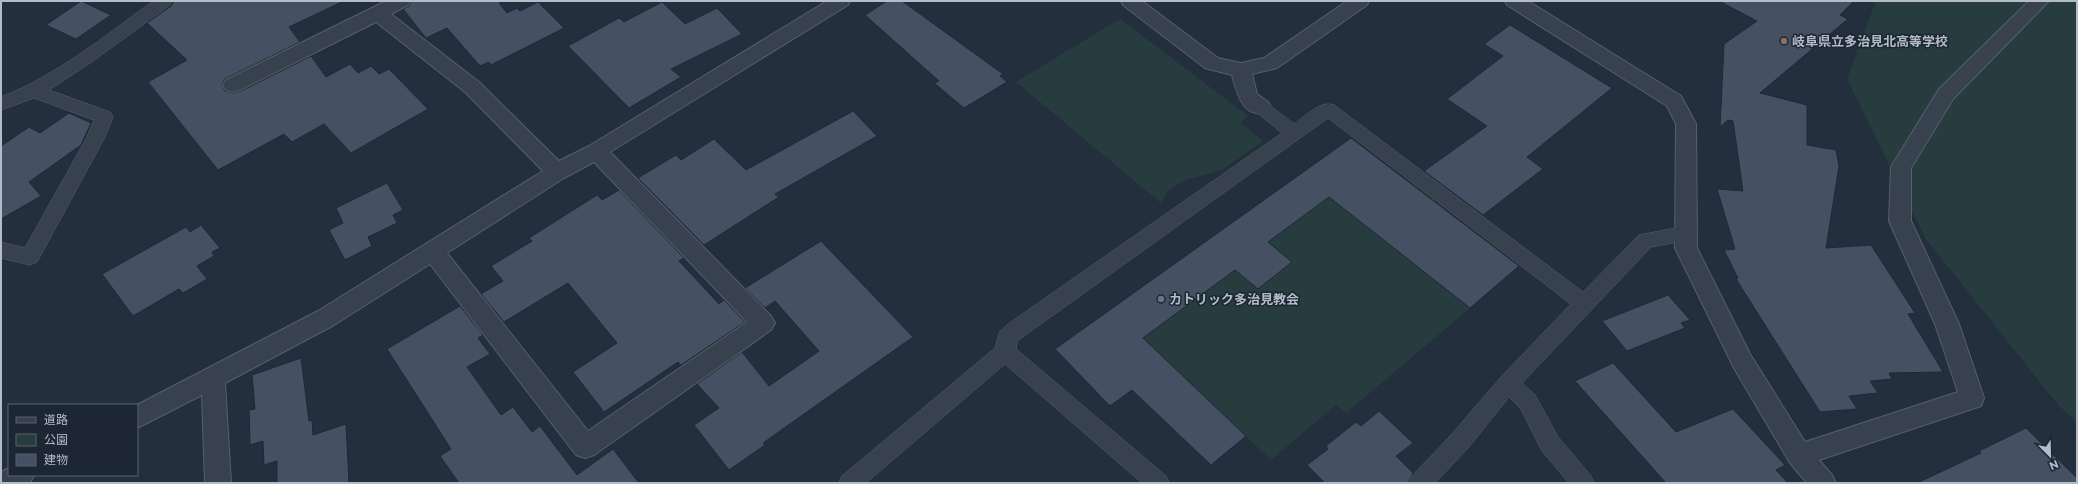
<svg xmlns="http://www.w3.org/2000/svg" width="2078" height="484" font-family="Montserrat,'Noto Sans JP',sans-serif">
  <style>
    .green { fill: #263c3f }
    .building { fill: #455162; stroke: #1f2835 }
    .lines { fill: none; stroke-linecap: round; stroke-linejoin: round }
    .service-casing { stroke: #565f6c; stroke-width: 1 }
    .minor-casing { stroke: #565f6c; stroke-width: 2 }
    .service { fill: #38414e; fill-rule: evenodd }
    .minor { fill: #38414e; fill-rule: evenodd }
    .education-dot { fill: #8d6e63; stroke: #1d2633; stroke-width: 1.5 }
    .worship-dot { fill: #6b7280; stroke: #1d2633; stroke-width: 1.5 }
    .labels { text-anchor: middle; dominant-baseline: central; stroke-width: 3; stroke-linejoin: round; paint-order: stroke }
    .poi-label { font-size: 13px; font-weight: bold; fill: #b4bcc9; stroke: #1d2633; text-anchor: start }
  </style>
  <rect width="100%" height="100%" fill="#242f3e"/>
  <g class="green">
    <polygon points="1876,1 2077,1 2077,423 2058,405 1926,239 1847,79"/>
    <polygon points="1120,19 1248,116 1240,123 1263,141 1222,170 1185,180 1168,191 1161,203 1016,82"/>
    <polygon points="1329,197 1470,308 1346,413 1336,405 1271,460 1143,338 1235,270 1258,289 1292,262 1267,242"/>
  </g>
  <g class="building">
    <polygon points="81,1 111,15 76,39 46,25"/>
    <polygon points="174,1 344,1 289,27 300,42 225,79 222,84 225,91 233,93 241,91 311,56 326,77 350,64 358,73 371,66 379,74 389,69 428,109 351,153 324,124 292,142 284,134 218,170 148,82 187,60 147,23 171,6"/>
    <polygon points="411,1 504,1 499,3 507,13 517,8 520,11 538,2 564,28 491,65 489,62 480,66 447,28 426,38 403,9 409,6"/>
    <polygon points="887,1 902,1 1003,74 1000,76 1007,82 964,108 934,83 939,81 865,15"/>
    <polygon points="1719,1 1854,1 1840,15 1848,19 1760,93 1807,105 1807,145 1836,150 1839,166 1826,248 1871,245 1915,313 1908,314 1943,372 1889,373 1892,379 1870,381 1878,393 1849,396 1857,409 1820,412 1736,279 1738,278 1724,250 1735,249 1717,189 1743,191 1733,121 1728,120 1720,127 1724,44 1757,21"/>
    <polygon points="662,2 685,24 717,8 742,34 671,69 681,77 629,108 568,46 619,18 624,22"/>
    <polygon points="1510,25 1612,88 1527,157 1543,169 1483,215 1424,171 1487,126 1447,99 1503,56 1484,44"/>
    <polygon points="853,111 877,136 775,194 779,197 704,245 638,178 676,155 681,160 714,139 746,170"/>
    <polygon points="69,113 91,123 81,145 29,182 41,196 1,219 1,146 29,127 40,133"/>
    <polygon points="1351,138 1519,266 1470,308 1329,197 1268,242 1292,262 1258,289 1235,270 1143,338 1246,436 1211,465 1132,390 1110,406 1055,349"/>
    <polygon points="387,183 403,210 393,215 397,223 368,237 372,246 345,260 329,230 343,223 336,208"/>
    <polygon points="619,190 684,258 679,261 719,304 724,300 745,322 681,365 678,362 604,412 573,372 617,343 568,283 504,322 481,294 503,281 491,266 532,241 529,238 597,195 602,200"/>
    <polygon points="201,225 220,248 212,252 214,256 197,266 207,279 183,293 179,289 133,316 102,274 186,227 190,232"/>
    <polygon points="821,241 913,337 763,443 765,445 729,470 694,425 719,408 697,384 742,352 769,386 819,351 775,301 765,308 745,288"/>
    <polygon points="1668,295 1690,320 1681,323 1685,328 1627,351 1602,321"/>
    <polygon points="460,306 483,335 478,338 490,354 467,367 501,415 513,407 532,432 540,426 577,475 613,449 639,483 459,483 440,456 451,449 387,349"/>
    <polygon points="301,358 309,421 312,420 313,435 346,424 349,483 277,483 277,461 264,465 263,441 250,445 249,410 255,409 252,375"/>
    <polygon points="1613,363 1676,432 1733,409 1785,465 1776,470 1788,483 1666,483 1575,381"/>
    <polygon points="1379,411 1413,443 1396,456 1413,473 1408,483 1325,483 1307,465 1328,449 1326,446 1356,422 1361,426"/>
    <polygon points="2026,428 2077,478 2077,483 1917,483 1981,453 1979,451"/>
  </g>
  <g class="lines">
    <g class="service-casing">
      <g id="service">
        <path d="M 153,1 L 172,1 L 170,5 L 93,61 L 49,90 L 110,112 L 113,117 L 104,139 L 37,262 L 30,265 L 1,258 L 1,242 L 25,248 L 86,139 L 94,120 L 34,98 L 1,110 L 1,97 C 57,75 105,36 153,1 Z"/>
        <path d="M 1261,101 L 1267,103 L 1294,124 C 1306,116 1320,100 1334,105 L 1583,292 L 1639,235 L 1686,226 L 1693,229 L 1695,234 L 1693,239 L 1651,247 L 1522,383 L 1535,395 L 1558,437 L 1591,476 L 1594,483 L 1569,483 L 1542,451 L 1521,409 L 1509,397 L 1468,448 L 1435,483 L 1409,483 L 1412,476 L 1452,434 L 1501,377 L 1571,304 L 1328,118 L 1017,341 L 1016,349 L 1166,476 L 1169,483 L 1142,483 L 1005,364 L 866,483 L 839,483 L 842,476 L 995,348 L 1000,331 L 1011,322 L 1282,133 L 1255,111 L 1252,107 L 1255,103 Z"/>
      </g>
    </g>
    <g class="minor-casing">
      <g id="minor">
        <path d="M 386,1 L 410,1 L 408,5 L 391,14 L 479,82 L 559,161 L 589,146 L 827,1 L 850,1 L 848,5 L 610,152 L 771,316 L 775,323 L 771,330 L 594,455 L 585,458 L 576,455 L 430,264 L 334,325 L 225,383 L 231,483 L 205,483 L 202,395 L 137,428 L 137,405 L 318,311 L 543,171 L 465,92 L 376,22 L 240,90 L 233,92 L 226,90 L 223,85 L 226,80 ZM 594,162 L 747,322 L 588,431 L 447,253 L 564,178 Z"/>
        <path d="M 1121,1 L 1142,1 L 1218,58 L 1241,63 L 1264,58 L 1347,1 L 1369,1 L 1367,5 L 1277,68 L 1252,74 L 1257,94 L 1268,102 L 1271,107 L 1268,112 C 1243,120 1237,93 1232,75 L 1205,68 L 1123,5 Z"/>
        <polygon points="1505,1 1528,1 1681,96 1696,124 1697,248 1750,354 1805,442 1958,392 1935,324 1889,221 1891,167 1939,89 2029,1 2049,1 1953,99 1911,168 1911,221 1959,324 1984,398 1981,406 1819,460 1832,475 1836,483 1807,483 1790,463 1734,368 1675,248 1676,124 1667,106 1507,5"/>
        <polygon points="9,468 9,475 34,475 30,483 1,483 1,472"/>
      </g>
    </g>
    <use href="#service" class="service"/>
    <use href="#minor" class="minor"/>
  </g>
  <circle class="education-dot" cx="1784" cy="41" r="4"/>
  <circle class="worship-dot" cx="1161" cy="299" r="4"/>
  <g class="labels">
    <g class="poi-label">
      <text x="1792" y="41">岐阜県立多治見北高等学校</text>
      <text x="1169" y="299">カトリック多治見教会</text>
    </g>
  </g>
  <rect width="2078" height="484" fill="none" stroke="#b4bcc9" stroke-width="4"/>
  <rect x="8" y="404" width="130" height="72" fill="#1d2633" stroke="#59626f"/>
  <rect x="16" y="417" width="20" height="6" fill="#38414e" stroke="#59626f"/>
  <text x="44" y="424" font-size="12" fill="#b4bcc9">道路</text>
  <rect x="16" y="434" width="20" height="12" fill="#263c3f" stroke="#59626f"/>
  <text x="44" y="444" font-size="12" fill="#b4bcc9">公園</text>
  <rect x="16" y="454" width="20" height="12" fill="#455162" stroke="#59626f"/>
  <text x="44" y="464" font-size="12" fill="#b4bcc9">建物</text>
  <g transform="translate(2050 456) rotate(157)" stroke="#1d2633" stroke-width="3" paint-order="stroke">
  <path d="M0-3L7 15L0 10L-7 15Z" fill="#b4bcc9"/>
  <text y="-6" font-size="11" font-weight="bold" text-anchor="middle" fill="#b4bcc9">N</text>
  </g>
</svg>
